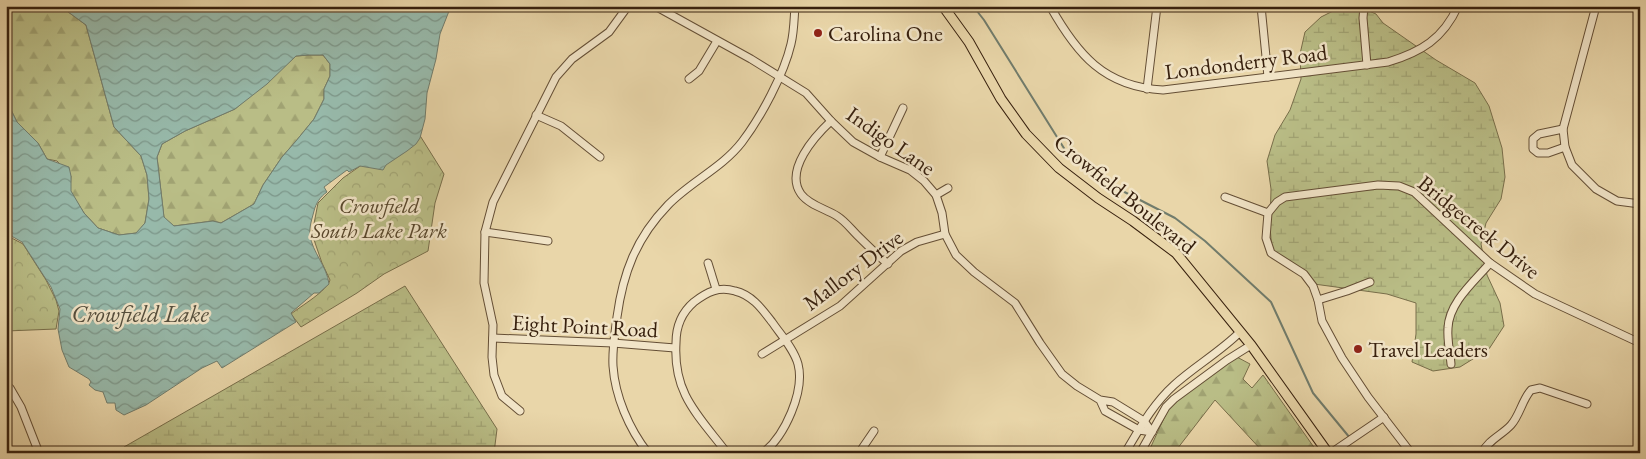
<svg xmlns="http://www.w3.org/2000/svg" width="1646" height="459" font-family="'EB Garamond',serif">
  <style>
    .forest { fill: url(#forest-firs); stroke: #786e4a }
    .wetland { fill: url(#wetland-marsh); stroke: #786e4a }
    .park { fill: url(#park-crowns); stroke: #786e4a }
    .water { fill: url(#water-waves); stroke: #717c6c; fill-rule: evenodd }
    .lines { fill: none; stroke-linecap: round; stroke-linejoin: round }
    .stream { stroke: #717c6c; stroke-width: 2 }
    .minor-casing { stroke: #644e35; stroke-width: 9 }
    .major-casing { stroke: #37200e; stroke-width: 11 }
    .minor { stroke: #f1e4c7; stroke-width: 7 }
    .major { stroke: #e9d6a9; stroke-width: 9 }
    .poi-dot { fill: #8f2418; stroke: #f1e4c7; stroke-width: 2 }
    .labels { text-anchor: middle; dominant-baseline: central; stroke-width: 5; stroke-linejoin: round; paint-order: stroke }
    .poi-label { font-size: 22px; fill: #37200e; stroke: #f1e4c7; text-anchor: start }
    .street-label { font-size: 22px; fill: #37200e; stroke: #f1e4c7 }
    .park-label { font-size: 22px; font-style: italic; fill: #58472c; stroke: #f1e4c7 }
    .water-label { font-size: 24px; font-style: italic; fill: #544e3d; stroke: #f1e4c7 }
  </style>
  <defs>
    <pattern id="forest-firs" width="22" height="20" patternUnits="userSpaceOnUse" patternTransform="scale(1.25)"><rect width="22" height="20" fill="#b9bd86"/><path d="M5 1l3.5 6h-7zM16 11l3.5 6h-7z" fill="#a0a272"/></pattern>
    <pattern id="wetland-marsh" width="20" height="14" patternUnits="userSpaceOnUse" patternTransform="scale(1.25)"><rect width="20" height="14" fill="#b9bd86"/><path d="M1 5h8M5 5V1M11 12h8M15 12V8" fill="none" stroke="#a0a272"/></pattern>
    <pattern id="park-crowns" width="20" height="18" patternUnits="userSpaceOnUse" patternTransform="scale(1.25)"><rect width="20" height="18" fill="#b9bd86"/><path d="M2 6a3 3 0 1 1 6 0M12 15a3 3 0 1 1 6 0" fill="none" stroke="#a0a272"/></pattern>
    <pattern id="water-waves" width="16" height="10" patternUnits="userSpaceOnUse" patternTransform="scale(1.25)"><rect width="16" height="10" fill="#97b9aa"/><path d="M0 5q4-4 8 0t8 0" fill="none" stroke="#7c9689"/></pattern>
  </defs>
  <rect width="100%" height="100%" fill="#e9d6a9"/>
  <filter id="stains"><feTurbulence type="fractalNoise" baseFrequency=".004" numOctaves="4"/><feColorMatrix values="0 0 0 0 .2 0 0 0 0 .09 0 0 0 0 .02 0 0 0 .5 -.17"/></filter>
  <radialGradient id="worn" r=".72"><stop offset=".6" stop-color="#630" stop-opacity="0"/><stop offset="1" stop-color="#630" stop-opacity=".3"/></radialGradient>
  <g class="forest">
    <polygon points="6,6 60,6 86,25 114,127 141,156 147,175 149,199 145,223 137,233 119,235 98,228 84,213 70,191 71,176 57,161 47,159 38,143 17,122 6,100"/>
    <polygon points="309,55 323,55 330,64 330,76 324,89 324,99 314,119 296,141 282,157 263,185 254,204 221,223 213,221 174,226 164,218 157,157 162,144 185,131 235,109 296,56"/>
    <polygon points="1235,356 1250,364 1243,379 1252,388 1263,375 1318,453 1264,453 1215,400 1174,453 1148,453 1170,405"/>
  </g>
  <g class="wetland">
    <polygon points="1343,6 1362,8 1376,14 1383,23 1436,60 1475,83 1489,106 1502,148 1505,177 1501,199 1486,223 1481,244 1487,275 1500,303 1504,326 1489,349 1460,367 1433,371 1412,362 1416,334 1416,303 1387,294 1314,284 1272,252 1270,226 1271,189 1267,161 1275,135 1290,110 1301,79 1300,54 1305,32 1321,17"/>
    <polygon points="405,286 497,429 494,453 129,453 124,447"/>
  </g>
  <g class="park">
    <path d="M 419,134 L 444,174 L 435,203 L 428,251 L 384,274 L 357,293 L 301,327 L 291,314 C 301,306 327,291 330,280 L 322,263 L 312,234 L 318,203 L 343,178 L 366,162 Z"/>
    <polygon points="6,235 23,244 46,280 56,300 59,311 56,329 6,331"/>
  </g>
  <path class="water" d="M 60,6 L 451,6 L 440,34 L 436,59 L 427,93 L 425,119 L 420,138 L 416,144 L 407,151 L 386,165 L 383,170 L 360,166 L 349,172 L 347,170 L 324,187 L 327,192 C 320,197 316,203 314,211 C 312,219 309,227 310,235 C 312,252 327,266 329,284 L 319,293 L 314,293 L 291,313 L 296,322 L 222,368 L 217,361 L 202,368 L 146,405 L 124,415 L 116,410 L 115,403 L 107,403 L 103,392 L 95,390 L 89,385 L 91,382 L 89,379 L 69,367 L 62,350 L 58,329 L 60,309 L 51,287 L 22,242 L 6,233 L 6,100 L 17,122 L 38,143 L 47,159 L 69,167 L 71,176 L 71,191 L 84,213 L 98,228 L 119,235 L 136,233 L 145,223 L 149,199 L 147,175 L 141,156 L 114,127 L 86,25 ZM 309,55 L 323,55 L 330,64 L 330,76 L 324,89 L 324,99 L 314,119 L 296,141 L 282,157 L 263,185 L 254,204 L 221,223 L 213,221 L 174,226 L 164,217 L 157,157 L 162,144 L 185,131 L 235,109 L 267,84 L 296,56 Z"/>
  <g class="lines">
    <polyline class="stream" points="973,6 984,20 1067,153 1105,182 1175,218 1205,241 1271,302 1313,393 1350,438"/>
    <g class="minor-casing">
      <g id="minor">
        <polyline points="655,6 751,59 806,93 831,121 853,142 880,157 910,170 924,181 936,195 942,213 945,234 956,255 974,272 1015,303 1040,343 1062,374 1077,386 1100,400 1113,402 1144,421 1152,432 1139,430 1105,411 1100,400"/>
        <path d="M 1050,6 C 1077,54 1104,87 1163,90 L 1388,62 C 1421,52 1443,39 1458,6"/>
        <polyline points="1261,6 1268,77"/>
        <polyline points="1364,6 1363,18 1367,65"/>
        <polyline points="1596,6 1563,129 1565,147 1572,165 1596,189 1617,201 1640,204"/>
        <polyline points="689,79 699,71 717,41"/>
        <polyline points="1147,89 1157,6"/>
        <polyline points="536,115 561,126 600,157"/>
        <path d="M 831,121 C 815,136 784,170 801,194 C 809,205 826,209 837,216 C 845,221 851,229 857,235 C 867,245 877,255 888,264"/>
        <polyline points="1563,129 1539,134 1533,139 1533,149 1538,153 1548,153 1565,147"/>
        <polyline points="880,157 903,108"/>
        <polyline points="936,195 948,188"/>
        <polyline points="1225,197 1268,213"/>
        <polyline points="485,232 548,241"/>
        <polyline points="708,263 716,289"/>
        <polyline points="1318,300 1347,291 1370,282"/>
        <polyline points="493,338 613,343 675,348"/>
        <polyline points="762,354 840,306 901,251 917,242 945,234"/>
        <path d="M 1451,364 C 1450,352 1447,340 1448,328 C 1449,302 1475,281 1490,263"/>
        <polyline points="10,388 21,407 39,453"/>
        <polyline points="520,411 502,396 494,375 492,357 493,325 484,283 485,232 493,202 556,77 572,59 609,32 628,6"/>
        <path d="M 648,453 C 629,429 615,396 613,366 C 612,349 615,333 617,317 C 623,273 636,238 668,205 C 690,182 722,168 742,142 C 761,117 784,74 791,44 C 794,32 794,19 795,6"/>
        <path d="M 727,453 C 698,415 673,394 676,343 C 676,327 681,313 694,302 C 707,292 719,286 735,291 C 752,295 762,309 772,322 C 781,335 794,349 798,364 C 805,391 785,436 763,453"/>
        <polyline points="859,453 874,431"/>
        <path d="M 1125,453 C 1140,428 1153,404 1174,385 C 1195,366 1220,352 1240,332"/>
        <polyline points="1140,453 1166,407 1174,399 1227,360 1251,345"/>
        <polyline points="1331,453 1384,417"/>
        <polyline points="1411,453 1368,397 1342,358 1322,321 1318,300 1313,286 1304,274 1271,253 1266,238 1268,213 1277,202 1285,197 1378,185 1399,186 1414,192 1490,263 1535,294 1640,343"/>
        <path d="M 1482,453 C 1488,440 1502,435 1511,425 C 1520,415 1522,400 1531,390 L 1540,388 L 1587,404"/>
      </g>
    </g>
    <g class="major-casing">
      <polyline id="major" points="943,6 969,42 1001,99 1026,134 1059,168 1098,198 1133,221 1176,253 1251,345 1328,453"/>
    </g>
    <use href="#minor" class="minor"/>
    <use href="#major" class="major"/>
  </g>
  <g class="poi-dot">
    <circle cx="818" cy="33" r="5"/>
    <circle cx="1358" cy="349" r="5"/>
  </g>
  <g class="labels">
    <g class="poi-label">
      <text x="828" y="33">Carolina One</text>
      <text x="1368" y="349">Travel Leaders</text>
    </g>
    <g class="street-label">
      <text transform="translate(1246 62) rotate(-7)">Londonderry Road</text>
      <text transform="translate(891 141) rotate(35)">Indigo Lane</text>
      <text transform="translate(1125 194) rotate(39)">Crowfield Boulevard</text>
      <text transform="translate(1479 227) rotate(39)">Bridgecreek Drive</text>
      <text transform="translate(853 270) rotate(-37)">Mallory Drive</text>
      <text transform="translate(585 326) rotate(3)">Eight Point Road</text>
    </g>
    <g class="park-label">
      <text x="379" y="205">Crowfield<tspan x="379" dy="25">South Lake Park</tspan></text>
    </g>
    <g class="water-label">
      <text x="140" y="313">Crowfield Lake</text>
    </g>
  </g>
  <rect width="1646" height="459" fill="none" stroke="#e9d6a9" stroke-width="25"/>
  <rect x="8" y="8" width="1631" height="444" fill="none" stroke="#37200e" stroke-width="2.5"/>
  <rect x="12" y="12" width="1621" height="434" fill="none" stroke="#37200e"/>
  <rect width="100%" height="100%" filter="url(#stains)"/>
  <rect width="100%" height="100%" fill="url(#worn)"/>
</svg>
